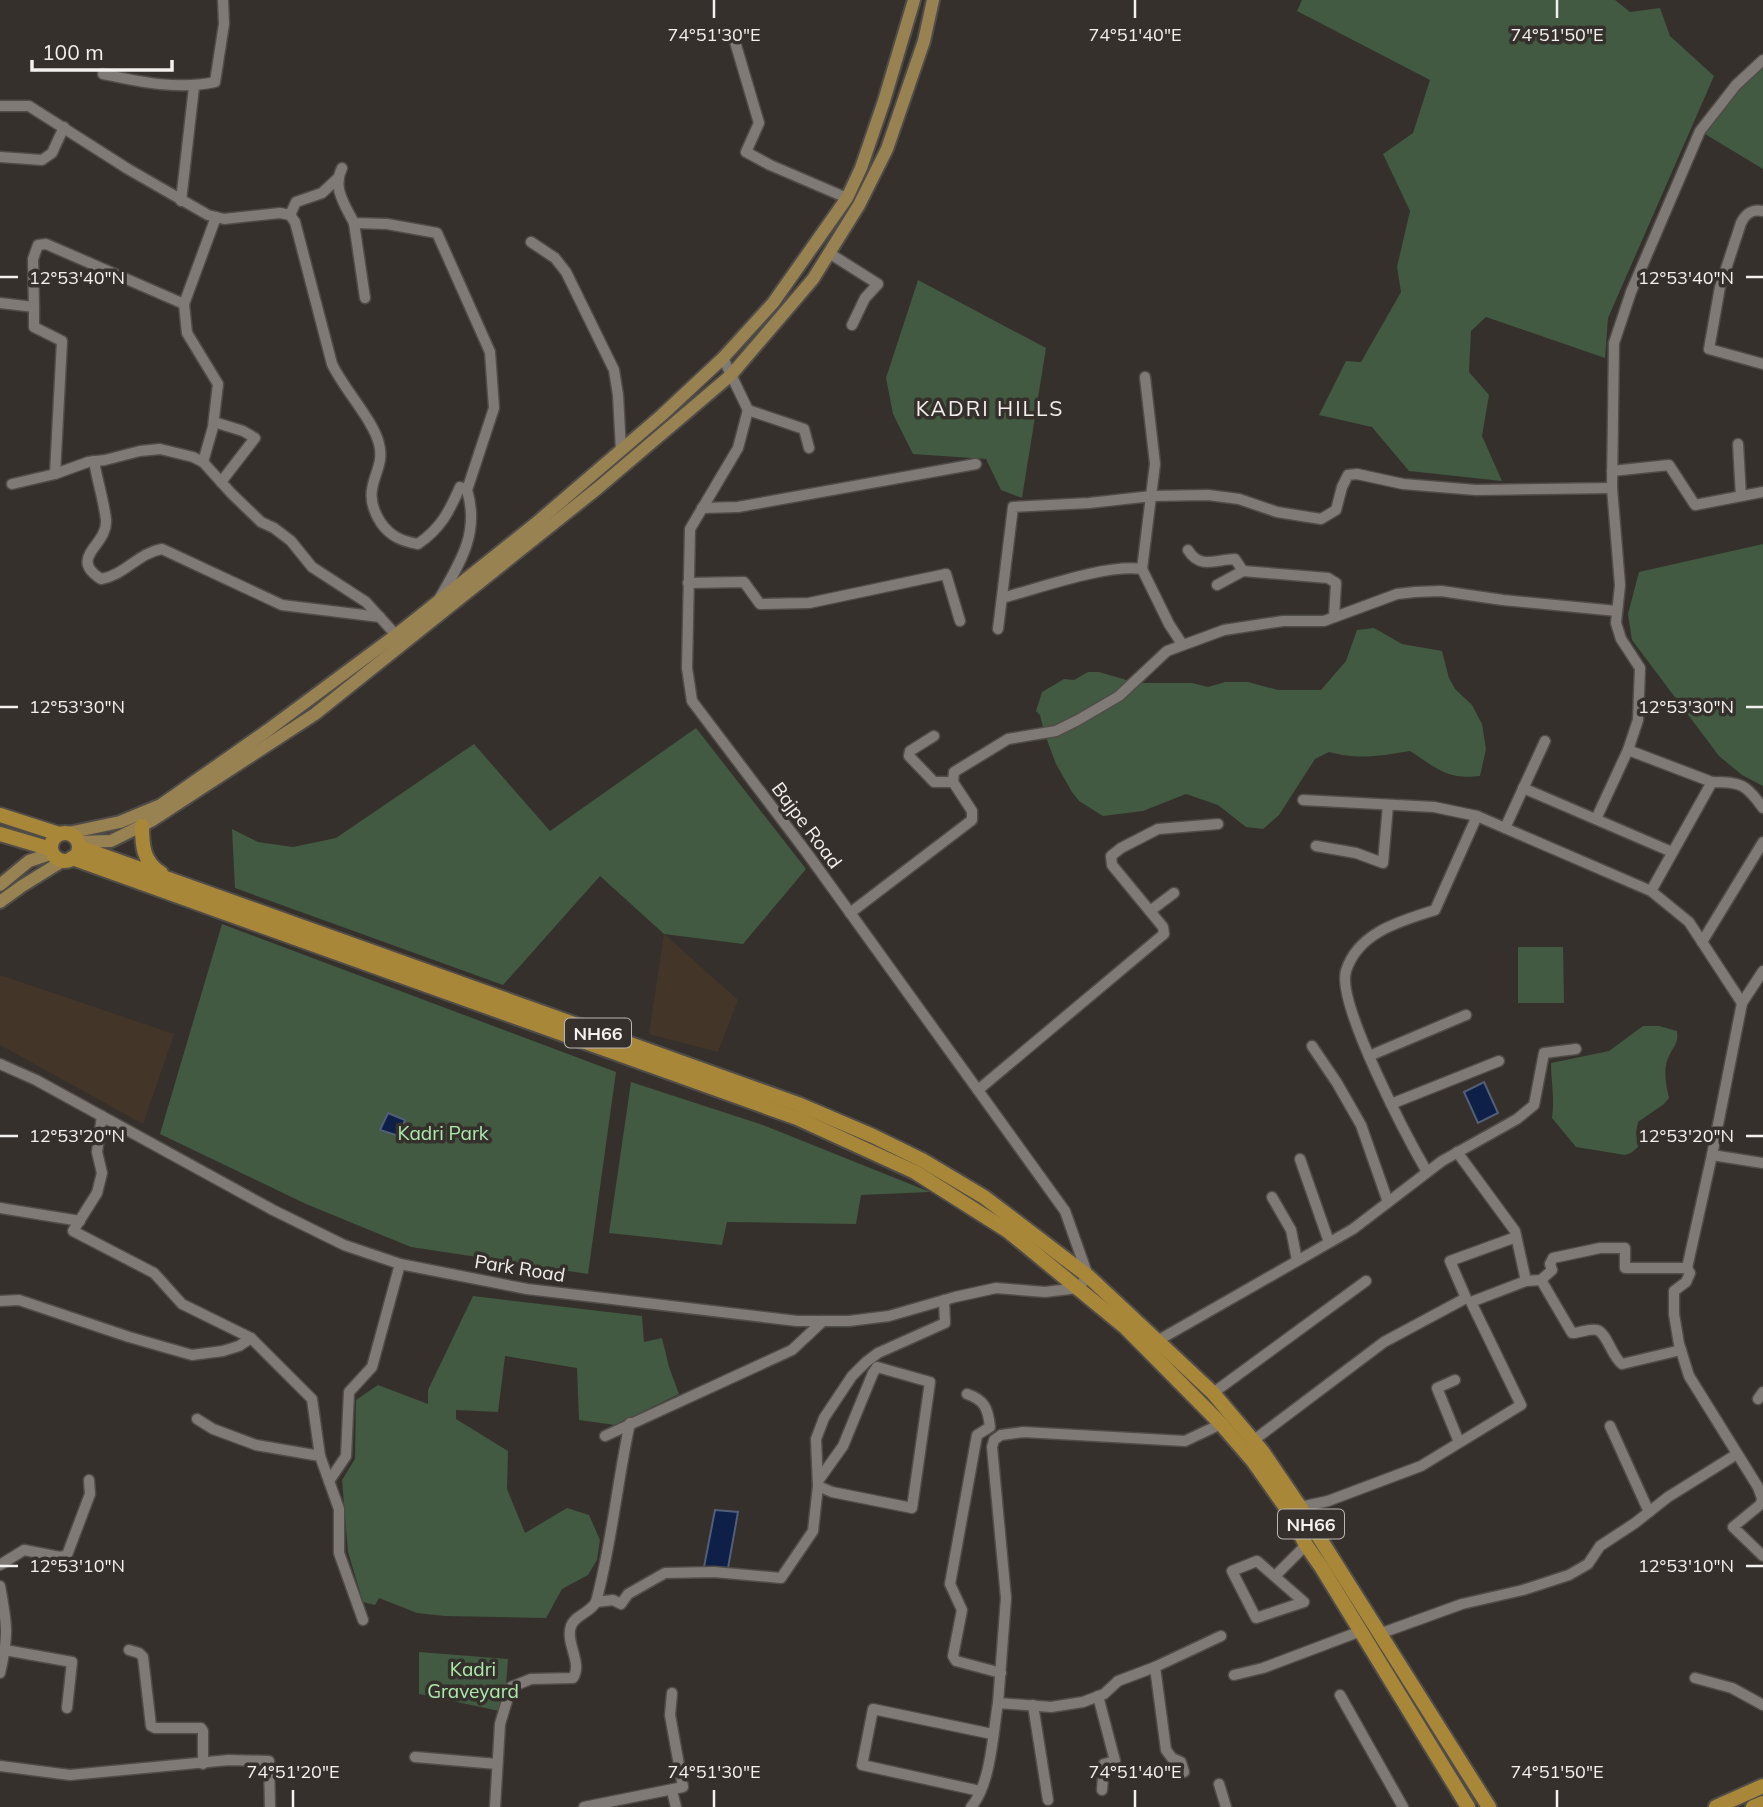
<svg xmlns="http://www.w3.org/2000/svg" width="1763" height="1807" font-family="Mulish,sans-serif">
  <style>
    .commercial { fill: #433628 }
    .green { fill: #415a41 }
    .water { fill: #0e2047; stroke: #535e79; stroke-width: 2 }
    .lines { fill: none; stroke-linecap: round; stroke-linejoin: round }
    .minor-casing { stroke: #504c48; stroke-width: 13 }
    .major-casing { stroke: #504c48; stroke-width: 16 }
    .highway-casing { stroke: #504c48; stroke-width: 18 }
    .minor { stroke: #7f7a75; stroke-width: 10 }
    .major { stroke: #988251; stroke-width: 12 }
    .highway { stroke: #a98739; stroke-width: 14 }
    .ticks { fill: none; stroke: #f3f0ed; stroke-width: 2.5 }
    .labels { text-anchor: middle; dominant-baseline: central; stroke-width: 7; stroke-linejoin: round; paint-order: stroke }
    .shield { fill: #35302c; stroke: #bab6b3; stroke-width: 2 }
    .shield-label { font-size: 18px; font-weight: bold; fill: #f3f0ed }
    .street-label { font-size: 19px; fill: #f3f0ed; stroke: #35302c }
    .park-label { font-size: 19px; fill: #adecac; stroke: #35302c }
    .neighbourhood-label { font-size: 21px; letter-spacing: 2px; fill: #f3f0ed; stroke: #35302c }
    .ticks-label { font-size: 18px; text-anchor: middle; fill: #f3f0ed; stroke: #35302c; stroke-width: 7; stroke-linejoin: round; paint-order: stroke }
  </style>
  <rect width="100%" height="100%" fill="#35302c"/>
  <g class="commercial">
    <polygon points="664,934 738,1000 718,1052 649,1034"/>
    <polygon points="0,975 174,1034 143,1124 0,1045"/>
  </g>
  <g class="green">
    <polygon points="1302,0 1615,0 1630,12 1660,8 1670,36 1714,76 1608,318 1605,358 1486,317 1471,331 1469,372 1489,395 1482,436 1502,481 1409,471 1372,427 1319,415 1346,361 1361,362 1401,292 1397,267 1410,211 1383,154 1413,133 1430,80 1297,11"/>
    <polygon points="1763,61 1763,169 1700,131"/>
    <polygon points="918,280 1046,348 1022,498 1001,490 986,459 913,454 893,414 886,378"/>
    <polygon points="1763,544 1763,786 1742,775 1719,756 1632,640 1628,614 1639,572"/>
    <path d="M 1374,628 L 1402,644 L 1442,651 L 1449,678 L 1455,689 L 1472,705 L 1482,724 L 1486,749 L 1480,776 C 1446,780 1437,768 1410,751 C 1379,756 1360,760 1329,752 L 1315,759 L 1279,815 L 1263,829 L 1246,827 L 1218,805 L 1186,794 L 1143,811 L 1103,816 L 1079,801 L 1072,792 L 1056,764 L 1044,732 L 1040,715 L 1036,711 L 1042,692 L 1064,679 L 1074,680 L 1088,672 L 1099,672 L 1137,683 L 1192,683 L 1208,687 L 1225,682 L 1248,682 L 1278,690 L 1321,690 L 1346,661 L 1357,630 Z"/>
    <polygon points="696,728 806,869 743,944 664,934 600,876 503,985 235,888 232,829 258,842 293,847 336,838 474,744 550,831"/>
    <polygon points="222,924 616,1072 588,1274 411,1247 306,1204 160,1134"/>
    <polygon points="1518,947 1563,947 1564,1003 1518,1003"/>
    <path d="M 1643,1026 L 1659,1026 L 1677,1031 C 1679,1043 1673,1047 1668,1058 C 1663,1070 1666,1085 1669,1098 L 1664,1104 L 1638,1122 L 1636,1133 L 1638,1147 L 1631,1153 L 1625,1155 L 1576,1147 L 1552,1118 C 1555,1099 1551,1082 1551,1063 L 1609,1051 Z"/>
    <polygon points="631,1082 763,1125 930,1192 861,1195 856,1224 727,1222 722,1245 609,1233"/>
    <polygon points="473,1296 642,1316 644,1342 662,1338 669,1367 679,1394 615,1425 579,1420 577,1368 505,1356 498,1412 456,1410 456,1419 508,1451 507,1489 525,1533 567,1508 589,1515 600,1540 597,1560 588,1575 562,1589 546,1618 445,1616 417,1613 379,1598 375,1605 363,1602 348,1552 342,1480 355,1459 356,1400 378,1385 428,1404 428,1390"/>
    <polygon points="419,1652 508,1659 504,1712 419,1694"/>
  </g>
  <g class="water">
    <polygon points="1484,1082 1498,1113 1478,1123 1464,1092"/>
    <polygon points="388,1113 405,1120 399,1136 380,1130"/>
    <polygon points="715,1510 738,1512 728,1568 704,1567"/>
  </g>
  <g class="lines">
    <g class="minor-casing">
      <g id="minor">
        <polyline points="733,35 759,123 746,152 770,165 847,198"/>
        <path d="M 103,74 C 141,82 177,90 215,82 L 224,24 L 223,0"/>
        <path d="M 0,106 L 29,106 L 128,169 L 208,215 L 224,219 L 280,213 L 290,215 L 295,222 L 332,364 C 343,388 374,421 379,444 C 387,473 357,486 381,523 C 391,537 402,541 418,544 C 441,528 449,512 460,487 L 467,490 C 480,533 460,563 439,599"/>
        <polyline points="0,157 42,160 52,153 64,127"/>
        <path d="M 342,168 C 332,188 345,205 354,223 L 387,224 L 437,233 L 490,352 L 494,408 L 467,490"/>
        <polyline points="181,201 194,87"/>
        <path d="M 1763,211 C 1752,209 1746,213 1741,223 L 1720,287 L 1709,349 L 1763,364"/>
        <polyline points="290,215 296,202 322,193 337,179"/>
        <polyline points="354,223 365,298"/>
        <polyline points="531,242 555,258 566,272 614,370 618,395 621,450"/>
        <polyline points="829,253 878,284 865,298 852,325"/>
        <polyline points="0,303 34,307 33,259 38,245 46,244 184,304 216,217"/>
        <polyline points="184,304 187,333 218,384 213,427 203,462"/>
        <polyline points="34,307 34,327 62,341 55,474 88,462 105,460 140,451 160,449 193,457 203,462 231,493 261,522 274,528 291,541 312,567 366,602 396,635"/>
        <polyline points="748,410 804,429 809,448"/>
        <polyline points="214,422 243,431 255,438 221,482"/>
        <polyline points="1738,444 1741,496"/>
        <path d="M 94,461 C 97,480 104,501 106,520 C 108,546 67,557 101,579 C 125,575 138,553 162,549 L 282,605 L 380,617"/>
        <polyline points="1612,471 1669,465 1695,505 1763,492"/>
        <polyline points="12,484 55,474"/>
        <polyline points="702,508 738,507 976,464"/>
        <path d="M 1188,550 C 1200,570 1217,559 1235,559 L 1243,571"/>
        <polyline points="1142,569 1155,464 1145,377"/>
        <polyline points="688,583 744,582 760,604 809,603 946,574 960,621"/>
        <polyline points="1217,585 1243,571 1328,578 1336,583 1334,617"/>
        <path d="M 1002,598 C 1040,588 1105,564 1142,569 L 1169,624 L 1182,644"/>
        <polyline points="998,629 1013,507 1089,503 1152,496 1208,495 1239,499 1277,512 1321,519 1336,510 1342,487 1348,475 1357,474 1403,484 1476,490 1612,488"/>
        <polyline points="1628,750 1638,720 1640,668 1621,639 1616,623 1620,585 1612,488 1614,343 1631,292 1700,131 1736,85 1763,60"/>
        <polyline points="953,782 954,772 1008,739 1056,731 1078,720 1119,696 1167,651 1224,630 1283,621 1324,621 1397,594 1415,592 1441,591 1503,600 1617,611"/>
        <polyline points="1523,788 1672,852"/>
        <polyline points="1303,800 1434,807 1477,816 1651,891 1689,922 1742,1003 1763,971"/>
        <polyline points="1596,819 1628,750 1712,782"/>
        <polyline points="1505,828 1545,741"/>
        <polyline points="1316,846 1356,853 1383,863 1388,805"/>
        <path d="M 1651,891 L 1712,782 C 1741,782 1746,784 1763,808"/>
        <polyline points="1150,911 1174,893"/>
        <polyline points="850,913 972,820 972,811 953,782 934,782 909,756 910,751 934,736"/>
        <polyline points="1702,942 1763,842"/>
        <polyline points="1742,1003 1712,1155 1763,1163"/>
        <polyline points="1312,1046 1337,1083 1361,1125 1388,1202"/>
        <polyline points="1369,1056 1466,1015"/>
        <polyline points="0,1064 36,1080 273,1210 344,1245 400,1264 527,1289 797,1321 849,1321 889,1316 955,1297 996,1288 1045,1292 1078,1288 1088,1276 1065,1211 807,853 692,701 687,668 690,529 738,448 748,410 723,358"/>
        <polyline points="978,1090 1164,934 1163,927 1112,865 1111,856 1121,848 1158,829 1218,824"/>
        <polyline points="1391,1104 1499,1061"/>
        <polyline points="102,1116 97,1152 102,1173 97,1193 73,1231 154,1273 182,1304 251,1338 312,1399 320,1456"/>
        <polyline points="1457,1152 1515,1231 1526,1281"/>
        <polyline points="1300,1159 1329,1242"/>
        <path d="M 1427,1172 C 1408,1139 1336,1003 1346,971 C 1358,932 1401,921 1435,910 L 1477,816"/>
        <polyline points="1272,1197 1291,1230 1297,1260"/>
        <polyline points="0,1208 80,1221"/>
        <polyline points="1687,1268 1712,1155"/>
        <path d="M 1541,1280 L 1572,1333 C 1580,1333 1589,1328 1597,1330 C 1607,1333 1612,1357 1622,1364 L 1681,1350"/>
        <polyline points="0,1301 19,1300 129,1337 192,1355 223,1351 239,1346 251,1338"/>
        <polyline points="1157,1341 1353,1229 1442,1161 1517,1119 1534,1105 1544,1053 1576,1049"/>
        <polyline points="1455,1380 1437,1388 1459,1442"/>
        <polyline points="1213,1393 1366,1281"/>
        <path d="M 967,1394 C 985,1400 988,1409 990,1427 L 977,1435 L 950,1584 L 962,1610 L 953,1656 L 956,1661 L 1001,1673"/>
        <polyline points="1758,1399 1763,1392"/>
        <polyline points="197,1419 213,1429 256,1445 320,1456 339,1509 339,1553 363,1620"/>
        <polyline points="1610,1426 1649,1512"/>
        <polyline points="605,1436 792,1350 823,1321"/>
        <polyline points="1254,1440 1384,1342 1466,1298 1450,1261 1516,1237"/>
        <polyline points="329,1481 346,1456 349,1392 372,1367 400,1264"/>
        <polyline points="818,1481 843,1446 873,1373 877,1367 930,1382 912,1508 832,1492 818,1486"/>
        <polyline points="1300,1507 1328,1501 1421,1466 1521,1405 1471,1302 1526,1281 1541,1280 1552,1270 1550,1264 1553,1258 1600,1248 1625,1248 1625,1268 1687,1268 1690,1273 1686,1282 1674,1291 1674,1314 1679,1344 1689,1376 1758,1487 1762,1498 1761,1504 1733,1527 1763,1556"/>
        <polygon points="1257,1561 1304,1602 1256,1618 1232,1571"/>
        <polyline points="0,1565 24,1550 60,1557 67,1555 90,1494 89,1480"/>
        <polyline points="1276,1575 1306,1545"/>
        <path d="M 0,1586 C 7,1624 9,1635 0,1673"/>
        <path d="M 596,1602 C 612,1543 617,1482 630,1423"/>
        <polyline points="1379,1634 1462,1604 1523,1590 1569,1575 1588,1564 1600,1546 1635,1523 1668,1497 1737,1454"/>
        <polyline points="5,1650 72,1662 67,1708"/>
        <polyline points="129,1650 139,1653 143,1657 151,1726 155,1728 201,1728 203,1731 203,1764"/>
        <polyline points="1155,1667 1166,1750 1172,1758 1181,1762 1184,1772"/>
        <polyline points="1234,1675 1263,1668 1361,1631"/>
        <polyline points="1695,1678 1732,1688 1763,1705"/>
        <polyline points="1340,1695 1403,1807"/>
        <polyline points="1098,1696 1115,1761 1104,1764 1102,1790"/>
        <polyline points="998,1703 1006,1598 992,1447 994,1440 1001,1435 1023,1432 1185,1441 1221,1424"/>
        <polyline points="1033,1705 1048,1800"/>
        <polyline points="415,1757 497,1764"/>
        <polyline points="0,1766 70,1775 229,1760 269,1761 270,1807"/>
        <polyline points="1219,1784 1226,1807"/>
        <polyline points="672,1791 676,1807"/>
        <polyline points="980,1791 862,1765 873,1709 992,1734"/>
        <path d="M 495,1807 L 500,1724 L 511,1687 L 531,1679 L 573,1678 C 583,1663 565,1643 571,1626 C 575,1615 590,1613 596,1602 L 613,1600 L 621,1604 L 628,1594 L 665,1573 L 714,1572 L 781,1578 L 813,1531 L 818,1486 L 816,1439 L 824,1418 L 852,1376 L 866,1362 L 878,1353 L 945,1323 L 944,1300"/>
        <polyline points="584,1807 683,1787 670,1715 672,1693"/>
        <path d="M 971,1807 C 991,1785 993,1732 998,1703 L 1051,1707 L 1083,1702 L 1104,1694 L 1118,1681 L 1155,1667 L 1221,1636"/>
      </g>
    </g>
    <g class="major-casing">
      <g id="major">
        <polyline points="68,833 120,822 161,805 268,730 396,635 535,524 662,415 723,358 773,303 847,198 861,168 884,101 914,0"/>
        <polyline points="78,842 111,841 151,821 315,714 598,488 731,375 813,279 859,205 887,149 924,41 933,0"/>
        <polyline points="0,885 29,861 53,853"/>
        <polyline points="0,902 22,886 64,860"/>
      </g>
    </g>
    <g class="highway-casing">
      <g id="highway">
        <polyline points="0,815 59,834"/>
        <path d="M 142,826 C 142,845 143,862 161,873"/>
        <circle cx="65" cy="847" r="14"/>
        <polyline points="0,834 51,849"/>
        <polyline points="79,847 798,1104 873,1136 922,1160 984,1197 1088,1276 1213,1393 1262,1451 1300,1507 1489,1807"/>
        <polyline points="72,858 797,1118 915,1172 1008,1231 1125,1327 1221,1424 1253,1461 1289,1512 1306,1545 1322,1568 1468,1807"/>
        <polyline points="1716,1807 1763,1786"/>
        <polyline points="1753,1807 1763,1803"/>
      </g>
    </g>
    <use href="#minor" class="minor"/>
    <use href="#major" class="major"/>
    <use href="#highway" class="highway"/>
  </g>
  <path class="ticks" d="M 714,0 L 714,18M 1135,0 L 1135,18M 1557,0 L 1557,18M 0,277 L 18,277M 1746,277 L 1763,277M 0,707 L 18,707M 1746,707 L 1763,707M 0,1136 L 18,1136M 1746,1136 L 1763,1136M 0,1566 L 18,1566M 1746,1566 L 1763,1566M 293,1790 L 293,1807M 714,1790 L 714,1807M 1135,1790 L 1135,1807M 1557,1790 L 1557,1807"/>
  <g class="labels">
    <g class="shield">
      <rect x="565" y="1018.5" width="66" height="29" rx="5"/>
      <rect x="1278" y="1509.5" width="66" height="29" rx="5"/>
    </g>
    <g class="shield-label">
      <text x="598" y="1033">NH66</text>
      <text x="1311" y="1524">NH66</text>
    </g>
    <g class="street-label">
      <text transform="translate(807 825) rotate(53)">Bajpe Road</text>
      <text transform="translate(520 1268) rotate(9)">Park Road</text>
    </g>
    <g class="park-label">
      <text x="443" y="1133">Kadri Park</text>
      <text x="473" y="1669">Kadri<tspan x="473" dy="22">Graveyard</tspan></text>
    </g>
    <g class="neighbourhood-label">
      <text x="990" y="408">KADRI HILLS</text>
    </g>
  </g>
  <g class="ticks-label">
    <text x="714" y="41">74°51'30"E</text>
    <text x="1135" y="41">74°51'40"E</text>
    <text x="1557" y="41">74°51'50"E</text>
    <text x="77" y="284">12°53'40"N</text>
    <text x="1686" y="284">12°53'40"N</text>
    <text x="77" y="713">12°53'30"N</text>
    <text x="1686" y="713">12°53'30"N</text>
    <text x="77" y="1142">12°53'20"N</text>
    <text x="1686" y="1142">12°53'20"N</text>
    <text x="77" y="1572">12°53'10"N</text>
    <text x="1686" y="1572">12°53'10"N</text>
    <text x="293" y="1778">74°51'20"E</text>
    <text x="714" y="1778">74°51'30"E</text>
    <text x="1135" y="1778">74°51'40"E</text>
    <text x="1557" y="1778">74°51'50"E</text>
  </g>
  <path d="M32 60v10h140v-10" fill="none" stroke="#f3f0ed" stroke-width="3.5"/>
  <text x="42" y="60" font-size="21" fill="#f3f0ed" stroke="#35302c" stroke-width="5" paint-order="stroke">100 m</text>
</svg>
